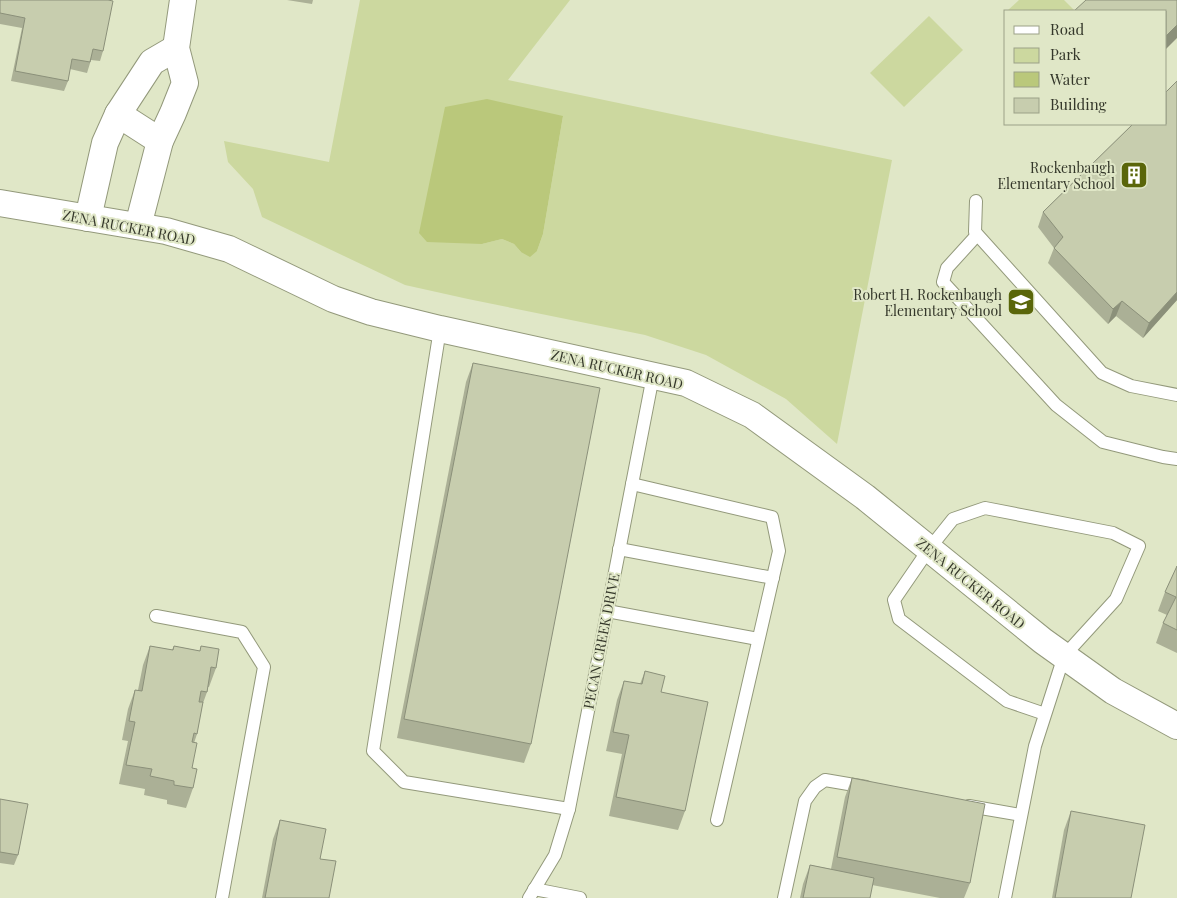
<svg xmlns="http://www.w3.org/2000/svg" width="1177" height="898" font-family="'Playfair Display',serif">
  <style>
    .green { fill: #ccd89f; fill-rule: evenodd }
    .water { fill: #bac87b }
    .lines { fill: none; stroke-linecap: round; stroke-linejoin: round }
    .service-casing { stroke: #93997b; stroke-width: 14 }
    .minor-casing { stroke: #93997b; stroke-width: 28 }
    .service { stroke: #fff; stroke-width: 12 }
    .minor { stroke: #fff; stroke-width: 26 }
    .wall { fill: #abb096 }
    .shaded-wall { fill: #8b907a }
    .building { fill: #c7cdae; stroke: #8b907a }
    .labels { text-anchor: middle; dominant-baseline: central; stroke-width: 4; stroke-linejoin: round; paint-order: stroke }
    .poi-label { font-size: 14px; fill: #34372a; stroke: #e0e7c7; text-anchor: end }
    .street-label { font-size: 14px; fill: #34372a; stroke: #e0e7c7 }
  </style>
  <rect width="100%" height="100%" fill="#e0e7c7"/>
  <g class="green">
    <path d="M 360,0 L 570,0 L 508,80 L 892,160 L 837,444 L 786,399 L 706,355 L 645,335 L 468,299 L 405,285 L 262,217 L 253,189 L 228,162 L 224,141 L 329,162 ZM 563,116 L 543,234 L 537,251 L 521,252 L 514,244 L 502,239 L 482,244 Z"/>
    <polygon points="1019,0 1064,0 1075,11 1007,11"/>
    <polygon points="929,16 963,50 904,107 870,73"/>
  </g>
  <polygon class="water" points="487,99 563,116 543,234 537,251 530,257 521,252 514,244 502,239 482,244 427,242 419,233 445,107"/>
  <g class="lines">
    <g class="service-casing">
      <g id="service">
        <polyline points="976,201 975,232 1102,373 1131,386 1177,395"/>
        <polyline points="977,235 947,268 943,282 1056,405 1103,442 1163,457 1177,459"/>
        <polyline points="440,329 373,751 404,782 569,809"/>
        <polyline points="632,484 772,517 779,551 717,820"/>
        <polyline points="619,549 773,578"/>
        <polyline points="607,611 758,639"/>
        <polyline points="156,616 242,632 264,667 222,898"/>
        <polyline points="969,806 1021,815"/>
        <polyline points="534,889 580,898"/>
        <polyline points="529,898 555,855 569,809 653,376"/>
        <polyline points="784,898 805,801 815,787 825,780 866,787"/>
        <polyline points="1005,898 1035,746 1064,656 1116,599 1139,546 1113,533 985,508 953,519 929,549 894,600 899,619 1007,701 1045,714"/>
      </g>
    </g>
    <g class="minor-casing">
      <g id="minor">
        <polyline points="118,114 160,141"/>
        <polyline points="0,203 166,231 229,249 333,299 371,312 440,329 686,383 752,415 865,497 1043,641 1113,691 1177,726"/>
        <polyline points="88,218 105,143 118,114 152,62 176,48"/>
        <polyline points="138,226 160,141 173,113 185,83 176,48 183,0"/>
      </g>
    </g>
    <use href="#service" class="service"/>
    <use href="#minor" class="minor"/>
  </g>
  <g class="wall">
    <polygon points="0,0 103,51 100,61 91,60 87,73 70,69 68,81 64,91 11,81 22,28 0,24"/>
    <polygon points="287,0 313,0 312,4"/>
    <polygon points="1177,81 1177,300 1143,338 1116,316 1108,324 1048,263 1054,248 1038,227 1043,212"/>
    <polygon points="473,363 531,744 524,763 397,738 466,382"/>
    <polygon points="1177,566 1177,653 1156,643 1163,623 1167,615 1158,611 1165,592"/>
    <polygon points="150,646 172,650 174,646 200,651 201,646 216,668 209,687 208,687 207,692 202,706 197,734 194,743 192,768 193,788 186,808 167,804 167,800 144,795 145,789 119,784 128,741 122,740 128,709 135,690 138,690 143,665"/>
    <polygon points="645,671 661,692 685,811 678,830 609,816 622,754 606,751 617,700 624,681 640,684"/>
    <polygon points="852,778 970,883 964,898 940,898 872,885 870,898 800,898 803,884 810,865 831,869 845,797"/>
    <polygon points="0,799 18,855 14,865 0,863"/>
    <polygon points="1071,811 1131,898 1052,898 1064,830"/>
    <polygon points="280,820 320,859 329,898 262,898 273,839"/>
  </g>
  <g class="shaded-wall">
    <polygon points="1177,25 1177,38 1166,49 1166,36"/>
    <polygon points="1177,292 1177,300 1143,338 1149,323"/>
    <polygon points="1122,301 1116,316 1108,324 1113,309"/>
  </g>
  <g class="building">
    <polygon points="0,0 108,0 113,1 103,51 93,49 90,62 72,59 68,81 15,71 25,18 0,13"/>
    <polygon points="1086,0 1177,0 1177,25 1166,36 1166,11 1074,11"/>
    <polygon points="1177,81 1177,292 1149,323 1122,301 1113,309 1054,248 1063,237 1043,212 1133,124 1166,124 1166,92"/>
    <polygon points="473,363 600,388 531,744 404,719"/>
    <polygon points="1177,566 1177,630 1163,623 1176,597 1165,592"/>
    <polygon points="150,646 173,650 174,646 200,651 201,646 219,649 216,668 211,667 207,692 201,691 199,702 203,702 197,734 194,733 192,742 197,743 192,768 197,769 193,788 174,785 174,781 150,776 152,769 126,765 135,722 129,721 135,690 142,691"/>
    <polygon points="645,671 665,676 661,692 708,702 685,811 616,797 629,735 613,732 624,681 642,684"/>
    <polygon points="852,778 985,804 970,883 837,857"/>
    <polygon points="0,799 28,804 18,855 0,852"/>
    <polygon points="1071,811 1145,825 1131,898 1055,898"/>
    <polygon points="280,820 326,829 320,859 336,861 329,898 265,898"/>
    <polygon points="810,865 874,878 870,898 803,898"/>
  </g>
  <defs>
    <g id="building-square" transform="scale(1.4375)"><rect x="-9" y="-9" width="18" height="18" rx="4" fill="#5a660a" stroke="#e0e7c7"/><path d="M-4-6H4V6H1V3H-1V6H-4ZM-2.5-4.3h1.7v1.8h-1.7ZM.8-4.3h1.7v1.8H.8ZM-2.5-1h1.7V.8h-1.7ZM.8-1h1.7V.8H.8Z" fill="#fff"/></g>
    <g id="school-square" transform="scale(1.4375)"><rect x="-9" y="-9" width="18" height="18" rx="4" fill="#5a660a" stroke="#e0e7c7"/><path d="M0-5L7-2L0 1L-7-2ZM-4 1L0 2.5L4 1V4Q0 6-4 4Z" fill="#fff"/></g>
  </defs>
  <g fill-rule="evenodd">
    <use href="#building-square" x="1134" y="175"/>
    <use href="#school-square" x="1021" y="302"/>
  </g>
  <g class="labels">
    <g class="poi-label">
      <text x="1115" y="167">Rockenbaugh<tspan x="1115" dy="16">Elementary School</tspan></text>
      <text x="1002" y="294">Robert H. Rockenbaugh<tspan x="1002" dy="16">Elementary School</tspan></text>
    </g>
    <g class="street-label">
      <text transform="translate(129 227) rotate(11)">ZENA RUCKER ROAD</text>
      <text transform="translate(617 369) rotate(13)">ZENA RUCKER ROAD</text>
      <text transform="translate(971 583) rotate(39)">ZENA RUCKER ROAD</text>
      <text transform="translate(601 641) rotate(-79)">PECAN CREEK DRIVE</text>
    </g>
  </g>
  <rect x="1004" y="10" width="162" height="115" fill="#e0e7c7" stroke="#9ba188"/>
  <rect x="1014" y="26" width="25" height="8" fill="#ffffff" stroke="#9ba188"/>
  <text x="1050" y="35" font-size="15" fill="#34372a">Road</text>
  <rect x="1014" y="48" width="25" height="15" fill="#ccd89f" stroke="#9ba188"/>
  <text x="1050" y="60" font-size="15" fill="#34372a">Park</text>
  <rect x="1014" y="72" width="25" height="15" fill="#bac87b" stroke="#9ba188"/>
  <text x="1050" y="85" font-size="15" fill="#34372a">Water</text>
  <rect x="1014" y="98" width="25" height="15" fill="#c7cdae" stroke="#9ba188"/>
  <text x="1050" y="110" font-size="15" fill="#34372a">Building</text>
</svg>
